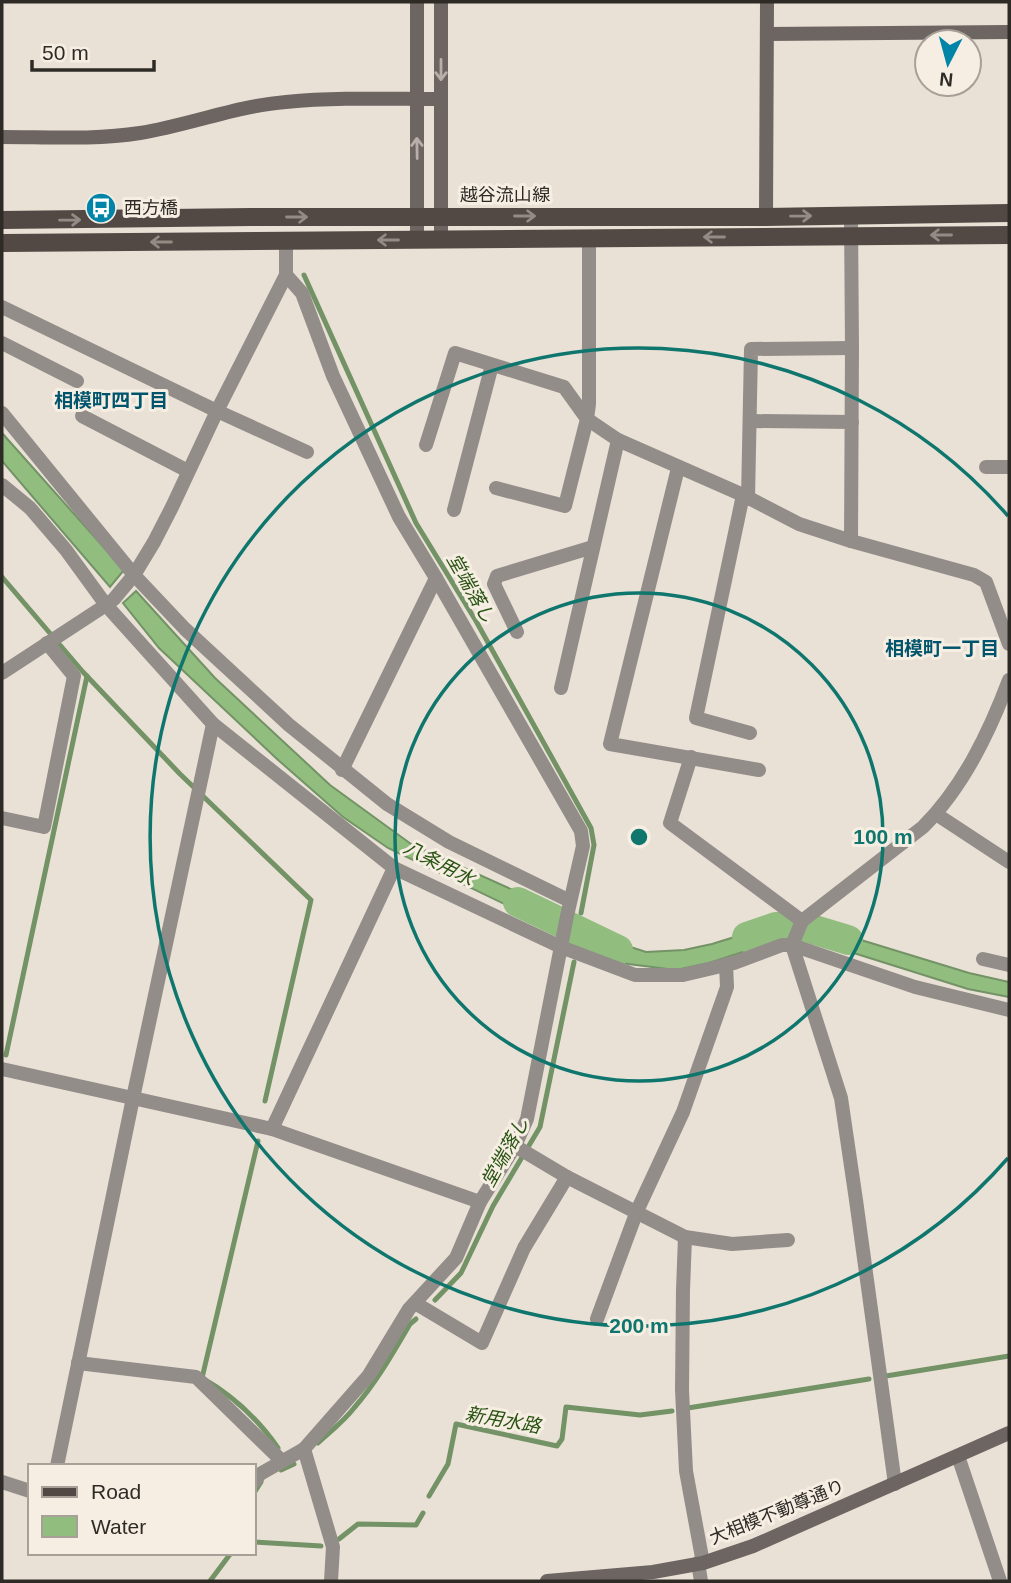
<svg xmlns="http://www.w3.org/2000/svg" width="1011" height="1583" font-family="Helvetica,'Noto Sans JP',sans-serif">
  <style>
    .water { fill: #91be7f; stroke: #739265; stroke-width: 2 }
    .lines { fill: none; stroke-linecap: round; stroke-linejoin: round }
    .stream { stroke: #739265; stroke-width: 5 }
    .river { stroke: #91be7f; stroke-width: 30 }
    .street { stroke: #938d8a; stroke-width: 14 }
    .secondary { stroke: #6c6561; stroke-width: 14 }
    .primary { stroke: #524944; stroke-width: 18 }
    .oneway { stroke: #b8b0a8 }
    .oneway2 { stroke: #948b84 }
    .ring { fill: none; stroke: #0f766e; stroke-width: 3.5 }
    .labels { text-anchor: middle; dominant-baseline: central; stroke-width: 6; stroke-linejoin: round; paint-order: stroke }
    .street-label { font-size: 18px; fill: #2e2b27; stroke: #f6eee3 }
    .poi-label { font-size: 18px; fill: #2e2b27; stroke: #f6eee3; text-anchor: start }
    .neighbourhood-label { font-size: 19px; font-weight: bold; fill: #00556d; stroke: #f6eee3 }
    .water-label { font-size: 19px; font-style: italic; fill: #295413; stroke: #f6eee3 }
    .centre { fill: #0f766e; stroke: #f6eee3; stroke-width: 3.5 }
    .ring-label { font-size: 21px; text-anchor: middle; font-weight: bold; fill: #0f766e; stroke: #f6eee3; stroke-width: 6; stroke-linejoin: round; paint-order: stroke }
  </style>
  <rect width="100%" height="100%" fill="#e9e1d6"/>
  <g class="water">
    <polygon points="2,433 124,570 110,587 2,461"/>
    <polygon points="136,591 215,678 330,785 411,844 555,909 550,926 388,848 343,817 277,759 159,648 123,603"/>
    <polygon points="786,921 782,935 762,938 755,948 709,963 676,970 628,964 582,946 585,925 618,943 646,952 684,950 712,944"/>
    <polygon points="812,925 969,973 1009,982 1009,997 968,989 841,949 807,935"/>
  </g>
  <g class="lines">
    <g class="stream">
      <polyline points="304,275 416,523 476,621 591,828 594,845 581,913"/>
      <polyline points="2,577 83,672 180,774 311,900 265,1101"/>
      <polyline points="6,1055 87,676"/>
      <path d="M 258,1141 L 202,1378 C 232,1395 258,1419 278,1448"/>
      <polyline points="435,1300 461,1273 493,1206 540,1127 574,962"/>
      <polyline points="886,1376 1009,1356"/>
      <polyline points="688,1408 869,1379"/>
      <path d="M 318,1443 C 330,1432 344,1421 354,1408 C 376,1383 393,1353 410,1324 L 416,1319"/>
      <polyline points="281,1470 294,1464"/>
      <polyline points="254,1493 261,1482"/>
      <polyline points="429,1496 448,1464 456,1424 557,1446 562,1439 566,1407 640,1415 672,1411"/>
      <polyline points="339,1539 358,1524 416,1525 423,1513"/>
      <polyline points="254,1542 321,1546"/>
      <polyline points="210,1581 231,1553"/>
    </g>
    <g class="river">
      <polyline points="518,902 618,950"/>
      <polyline points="747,937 776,927 805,927 848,940"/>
    </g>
    <g class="street">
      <polyline points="851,215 852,348 851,541"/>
      <polyline points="589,238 589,404 587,419 618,440 743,495 799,524 851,541 974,575 986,582 1009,644"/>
      <polyline points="2,307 217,411 307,452"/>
      <polyline points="2,343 77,381"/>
      <polyline points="2,413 134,575 185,629 289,725 387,804 449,842 570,901"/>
      <polyline points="82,416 188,471"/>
      <polyline points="750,421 852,422"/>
      <polyline points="426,445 455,353 564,387 587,419 565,506 496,488"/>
      <polyline points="986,467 1009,467"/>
      <polyline points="678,468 610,744 759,770"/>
      <polyline points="2,485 30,508 66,550 106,605 213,724 394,868 561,947 635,975 683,975 734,963 782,945 792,945 915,987 1009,1010"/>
      <polyline points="743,495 696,718 750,733"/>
      <polyline points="748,499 751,349 852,348"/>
      <polyline points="454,510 492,365"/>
      <polyline points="517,632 494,584 497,576 593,547"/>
      <polyline points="2,673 106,605 114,599 134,575 154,542 172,507 217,411 286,275 286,241"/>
      <polyline points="561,688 618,440"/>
      <polyline points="691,757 670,823 802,921"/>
      <polyline points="342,770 436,578"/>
      <polyline points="936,814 1009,862"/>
      <polyline points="2,818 44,827 74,676 47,643"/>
      <polyline points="983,959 1009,965"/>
      <polyline points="2,1069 272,1129 480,1202"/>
      <polyline points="272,1129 394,868"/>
      <polyline points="515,1146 567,1177 685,1237 732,1244 788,1240"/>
      <polyline points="685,1237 683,1290 682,1390 686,1471 703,1563"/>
      <polyline points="415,1303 482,1343 524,1248 567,1177"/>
      <polyline points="597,1319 637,1211 683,1112 727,987 726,964"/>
      <polyline points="78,1363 196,1377 282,1461"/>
      <polyline points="304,1449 333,1547 331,1581"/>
      <polyline points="958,1456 1000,1581"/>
      <polyline points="57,1466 133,1098 213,724"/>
      <polyline points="2,1482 30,1491"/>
      <polyline points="254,1482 260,1474 304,1449 369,1375 409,1309 456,1258 480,1202 515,1146 527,1119 567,916 583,846 581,831 436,578 399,517 333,376 302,293 286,275"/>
      <path d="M 895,1484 L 856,1200 L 841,1098 L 792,945 L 802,921 L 923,827 C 963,787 989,733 1009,680"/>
      <polyline points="698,1563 701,1581"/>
    </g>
    <g class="secondary">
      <polyline points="417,2 417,240"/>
      <polyline points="441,2 441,240"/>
      <polyline points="767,34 1009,32"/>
      <path d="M 2,137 C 47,137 95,140 140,133 C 189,125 236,106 286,102 C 337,97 389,99 441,99"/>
      <polyline points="766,217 767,2"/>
      <polyline points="547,1581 653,1572 703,1563 753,1546 1009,1433"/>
    </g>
    <g class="primary">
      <polyline points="2,220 251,217 766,217 1009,213"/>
      <polyline points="2,243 1009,235"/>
    </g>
  </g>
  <defs><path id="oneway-shaft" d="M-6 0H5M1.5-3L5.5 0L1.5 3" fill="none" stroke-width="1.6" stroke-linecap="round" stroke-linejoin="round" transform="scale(1.75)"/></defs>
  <g class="oneway">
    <use href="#oneway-shaft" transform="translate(441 70) rotate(90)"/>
    <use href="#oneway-shaft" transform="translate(417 148) rotate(-91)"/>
  </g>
  <g class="oneway2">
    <use href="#oneway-shaft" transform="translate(525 216)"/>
    <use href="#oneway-shaft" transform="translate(801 216) rotate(-1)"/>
    <use href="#oneway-shaft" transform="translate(297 217)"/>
    <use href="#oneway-shaft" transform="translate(70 220) rotate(-1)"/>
    <use href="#oneway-shaft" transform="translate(941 235) rotate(180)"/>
    <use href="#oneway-shaft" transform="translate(714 237) rotate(180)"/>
    <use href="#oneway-shaft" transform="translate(388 240) rotate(180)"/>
    <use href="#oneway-shaft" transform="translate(161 242) rotate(180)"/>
  </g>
  <g class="ring">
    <circle cx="639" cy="837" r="244"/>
    <path d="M1008 1158A489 489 0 1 1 1008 516"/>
  </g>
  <defs>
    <g id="bus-disc" transform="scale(1.575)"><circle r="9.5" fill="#0084a7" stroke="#f6eee3"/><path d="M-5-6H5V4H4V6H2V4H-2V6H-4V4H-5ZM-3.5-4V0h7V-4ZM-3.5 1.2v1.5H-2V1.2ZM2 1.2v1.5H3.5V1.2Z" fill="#fff"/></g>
  </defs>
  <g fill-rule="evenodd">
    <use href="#bus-disc" x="101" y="208"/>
  </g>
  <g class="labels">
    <g class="street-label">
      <text x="505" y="195">越谷流山線</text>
      <text transform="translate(777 1512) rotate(-22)">大相模不動尊通り</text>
    </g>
    <g class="poi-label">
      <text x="124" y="208">西方橋</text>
    </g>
    <g class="neighbourhood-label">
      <text x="111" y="400">相模町四丁目</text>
      <text x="942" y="648">相模町一丁目</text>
    </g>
    <g class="water-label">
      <text transform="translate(471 588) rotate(60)">堂端落し</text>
      <text transform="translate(439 863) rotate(27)">八条用水</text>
      <text transform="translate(505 1152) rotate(-61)">堂端落し</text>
      <text transform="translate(503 1420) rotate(10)">新用水路</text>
    </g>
  </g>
  <circle cx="639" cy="837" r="10" class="centre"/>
  <g class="ring-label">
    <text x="883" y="844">100 m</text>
    <text x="639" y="1333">200 m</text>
  </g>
  <rect width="1011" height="1583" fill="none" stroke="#2e2b27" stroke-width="7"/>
  <rect x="28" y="1464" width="228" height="91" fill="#f6eee3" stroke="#a6a098" stroke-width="2"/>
  <rect x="42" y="1487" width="35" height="10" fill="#524944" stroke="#a6a098" stroke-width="2"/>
  <text x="91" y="1499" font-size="21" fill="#2e2b27">Road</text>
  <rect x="42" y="1516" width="35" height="21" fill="#91be7f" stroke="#a6a098" stroke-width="2"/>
  <text x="91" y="1534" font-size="21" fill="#2e2b27">Water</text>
  <g transform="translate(948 63) rotate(186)"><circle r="33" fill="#f6eee3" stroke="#a6a098" stroke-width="2"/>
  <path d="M0-5L12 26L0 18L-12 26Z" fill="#0084a7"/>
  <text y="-10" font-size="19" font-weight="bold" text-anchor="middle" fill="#2e2b27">N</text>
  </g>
  <path d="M32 60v10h122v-10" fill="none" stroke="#2e2b27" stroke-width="3.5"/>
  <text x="42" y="60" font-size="21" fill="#2e2b27" stroke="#f6eee3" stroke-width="5" paint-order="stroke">50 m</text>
</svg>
